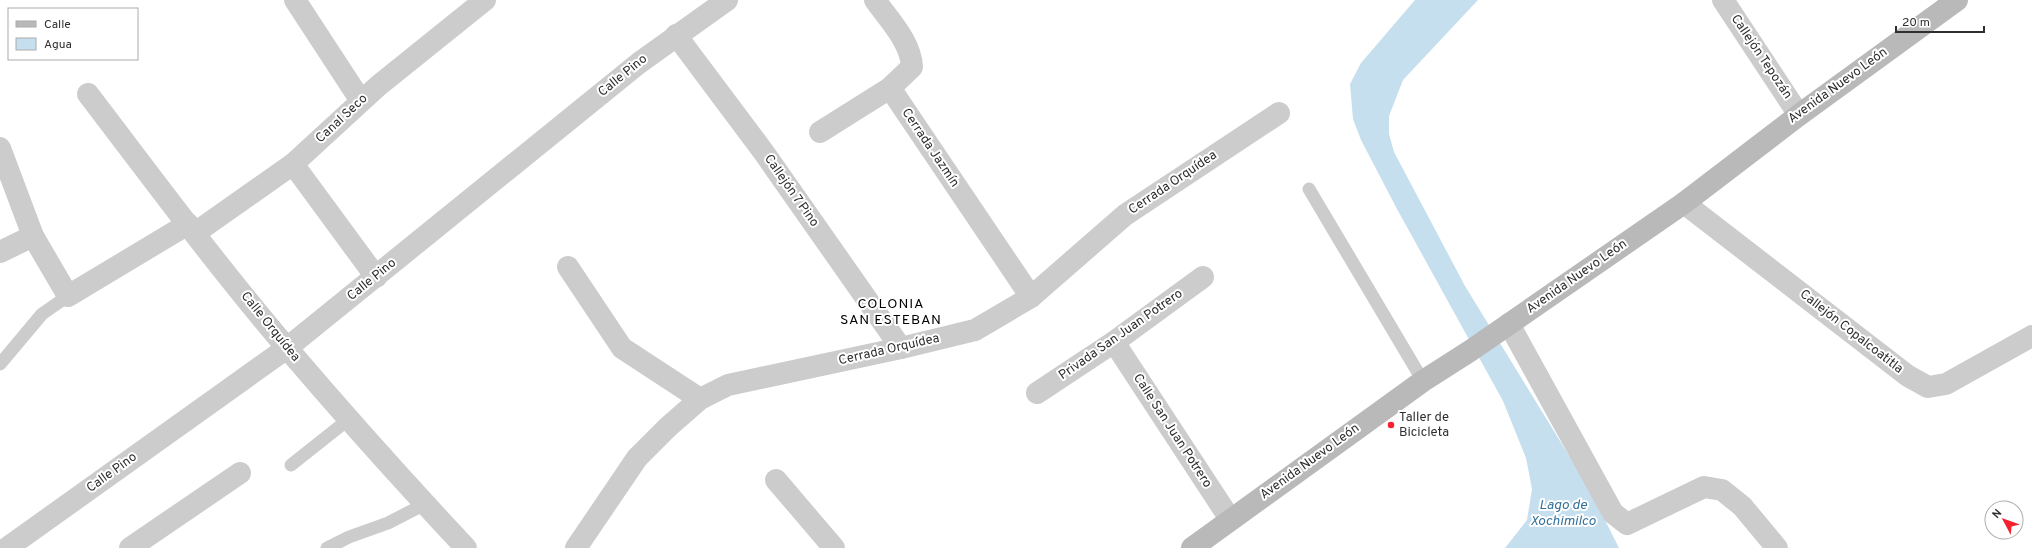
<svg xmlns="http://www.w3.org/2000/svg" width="2032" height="548" font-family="Overpass,sans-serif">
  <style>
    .water { fill: #c5dfef }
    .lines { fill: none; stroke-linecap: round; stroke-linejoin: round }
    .lane { stroke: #ccc; stroke-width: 13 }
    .street { stroke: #ccc; stroke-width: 22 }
    .secondary { stroke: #b9b9b9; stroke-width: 22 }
    .poi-dot { fill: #f6202e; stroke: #fff; stroke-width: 1.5 }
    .labels { text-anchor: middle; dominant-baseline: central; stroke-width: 4; stroke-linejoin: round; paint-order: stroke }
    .street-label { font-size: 13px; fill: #2f2f2f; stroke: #fff }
    .poi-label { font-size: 13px; fill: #2f2f2f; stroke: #fff; text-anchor: start }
    .neighbourhood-label { font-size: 14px; letter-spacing: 1px; fill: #000; stroke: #fff }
    .water-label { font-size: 14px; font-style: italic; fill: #347199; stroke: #fff }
  </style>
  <rect width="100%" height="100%" fill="#fff"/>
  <polygon class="water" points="1415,0 1478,0 1403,80 1389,116 1389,134 1394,152 1465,286 1590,490 1619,548 1505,548 1527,520 1532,489 1526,458 1503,401 1397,209 1361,140 1353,119 1350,84 1361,63"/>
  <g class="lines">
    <g class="lane">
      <polyline points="1309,189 1423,381"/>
      <polyline points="0,364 42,314 68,296"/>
      <polyline points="291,465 349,419"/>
      <polyline points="327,548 349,537 388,523 425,504"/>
    </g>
    <g class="street">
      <polyline points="295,0 361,101"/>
      <path d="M 875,0 C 889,20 911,42 912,67 L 890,88 L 1031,297"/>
      <polyline points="1723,0 1799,115"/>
      <polyline points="676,35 765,154 901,348"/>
      <path d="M 88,94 C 153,179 217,266 287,348 C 345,416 405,483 466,548"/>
      <polyline points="820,132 890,88"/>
      <polyline points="0,148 33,236"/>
      <polyline points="293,164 376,277"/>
      <polyline points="1684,203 1908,376 1928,387 1946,384 2032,336"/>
      <polyline points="195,233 293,164 378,86 485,0"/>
      <polyline points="0,252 33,236 68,296 188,224"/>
      <polyline points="568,267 622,348 700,399"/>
      <polyline points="1509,324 1613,513 1627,524 1704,487 1722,490 1742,506 1777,548"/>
      <polyline points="1114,342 1230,519"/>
      <polyline points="1037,393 1114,342 1203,277"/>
      <polyline points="776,480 834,548"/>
      <polyline points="7,548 287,348 639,63 727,0"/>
      <polyline points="130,548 240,473"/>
      <polyline points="576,548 637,458 668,427 700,399 728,385 901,348 975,330 1031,297 1125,215 1279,113"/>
    </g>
    <polyline class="secondary" points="1192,548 1423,381 1470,351 1684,203 1799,115 1957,0"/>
  </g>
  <circle class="poi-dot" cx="1391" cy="425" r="4"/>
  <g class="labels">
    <g class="street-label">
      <text transform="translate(1761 57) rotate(56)">Callejón Tepozán</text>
      <text transform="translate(623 76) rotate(-39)">Calle Pino</text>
      <text transform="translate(1838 86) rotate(-36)">Avenida Nuevo León</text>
      <text transform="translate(342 119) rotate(-43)">Canal Seco</text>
      <text transform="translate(930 148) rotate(56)">Cerrada Jazmín</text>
      <text transform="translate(1173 183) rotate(-34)">Cerrada Orquídea</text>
      <text transform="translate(791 191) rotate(55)">Callejón 7 Pino</text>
      <text transform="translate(1577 277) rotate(-35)">Avenida Nuevo León</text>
      <text transform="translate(372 280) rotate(-39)">Calle Pino</text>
      <text transform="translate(270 327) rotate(51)">Calle Orquídea</text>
      <text transform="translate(1851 332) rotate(38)">Callejón Copalcoatitla</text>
      <text transform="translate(1121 335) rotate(-35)">Privada San Juan Potrero</text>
      <text transform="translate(889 350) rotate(-13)">Cerrada Orquídea</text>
      <text transform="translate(1172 431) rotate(57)">Calle San Juan Potrero</text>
      <text transform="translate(1310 462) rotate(-36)">Avenida Nuevo León</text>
      <text transform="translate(112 473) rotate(-36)">Calle Pino</text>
    </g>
    <g class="poi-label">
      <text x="1399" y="418">Taller de<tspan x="1399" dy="15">Bicicleta</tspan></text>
    </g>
    <g class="neighbourhood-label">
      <text x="891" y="304">COLONIA<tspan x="891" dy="16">SAN ESTEBAN</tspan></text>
    </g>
    <g class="water-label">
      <text x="1563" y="505">Lago de<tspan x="1563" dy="16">Xochimilco</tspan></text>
    </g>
  </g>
  <rect x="8" y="8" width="130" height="52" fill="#ffffff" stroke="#acacac"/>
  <rect x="16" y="21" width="20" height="6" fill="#b9b9b9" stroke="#acacac"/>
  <text x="44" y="28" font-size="12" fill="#2f2f2f">Calle</text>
  <rect x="16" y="38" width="20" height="12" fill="#c5dfef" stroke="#acacac"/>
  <text x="44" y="48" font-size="12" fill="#2f2f2f">Agua</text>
  <g transform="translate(2004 520) rotate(311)"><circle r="19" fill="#ffffff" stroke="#acacac"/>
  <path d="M0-3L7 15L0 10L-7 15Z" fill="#f6202e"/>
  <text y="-6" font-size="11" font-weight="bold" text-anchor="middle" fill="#2f2f2f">N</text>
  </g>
  <path d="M1896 26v6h88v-6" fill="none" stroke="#2f2f2f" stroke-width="2"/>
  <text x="1902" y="26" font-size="12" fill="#2f2f2f" stroke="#ffffff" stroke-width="3" paint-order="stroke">20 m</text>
</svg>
